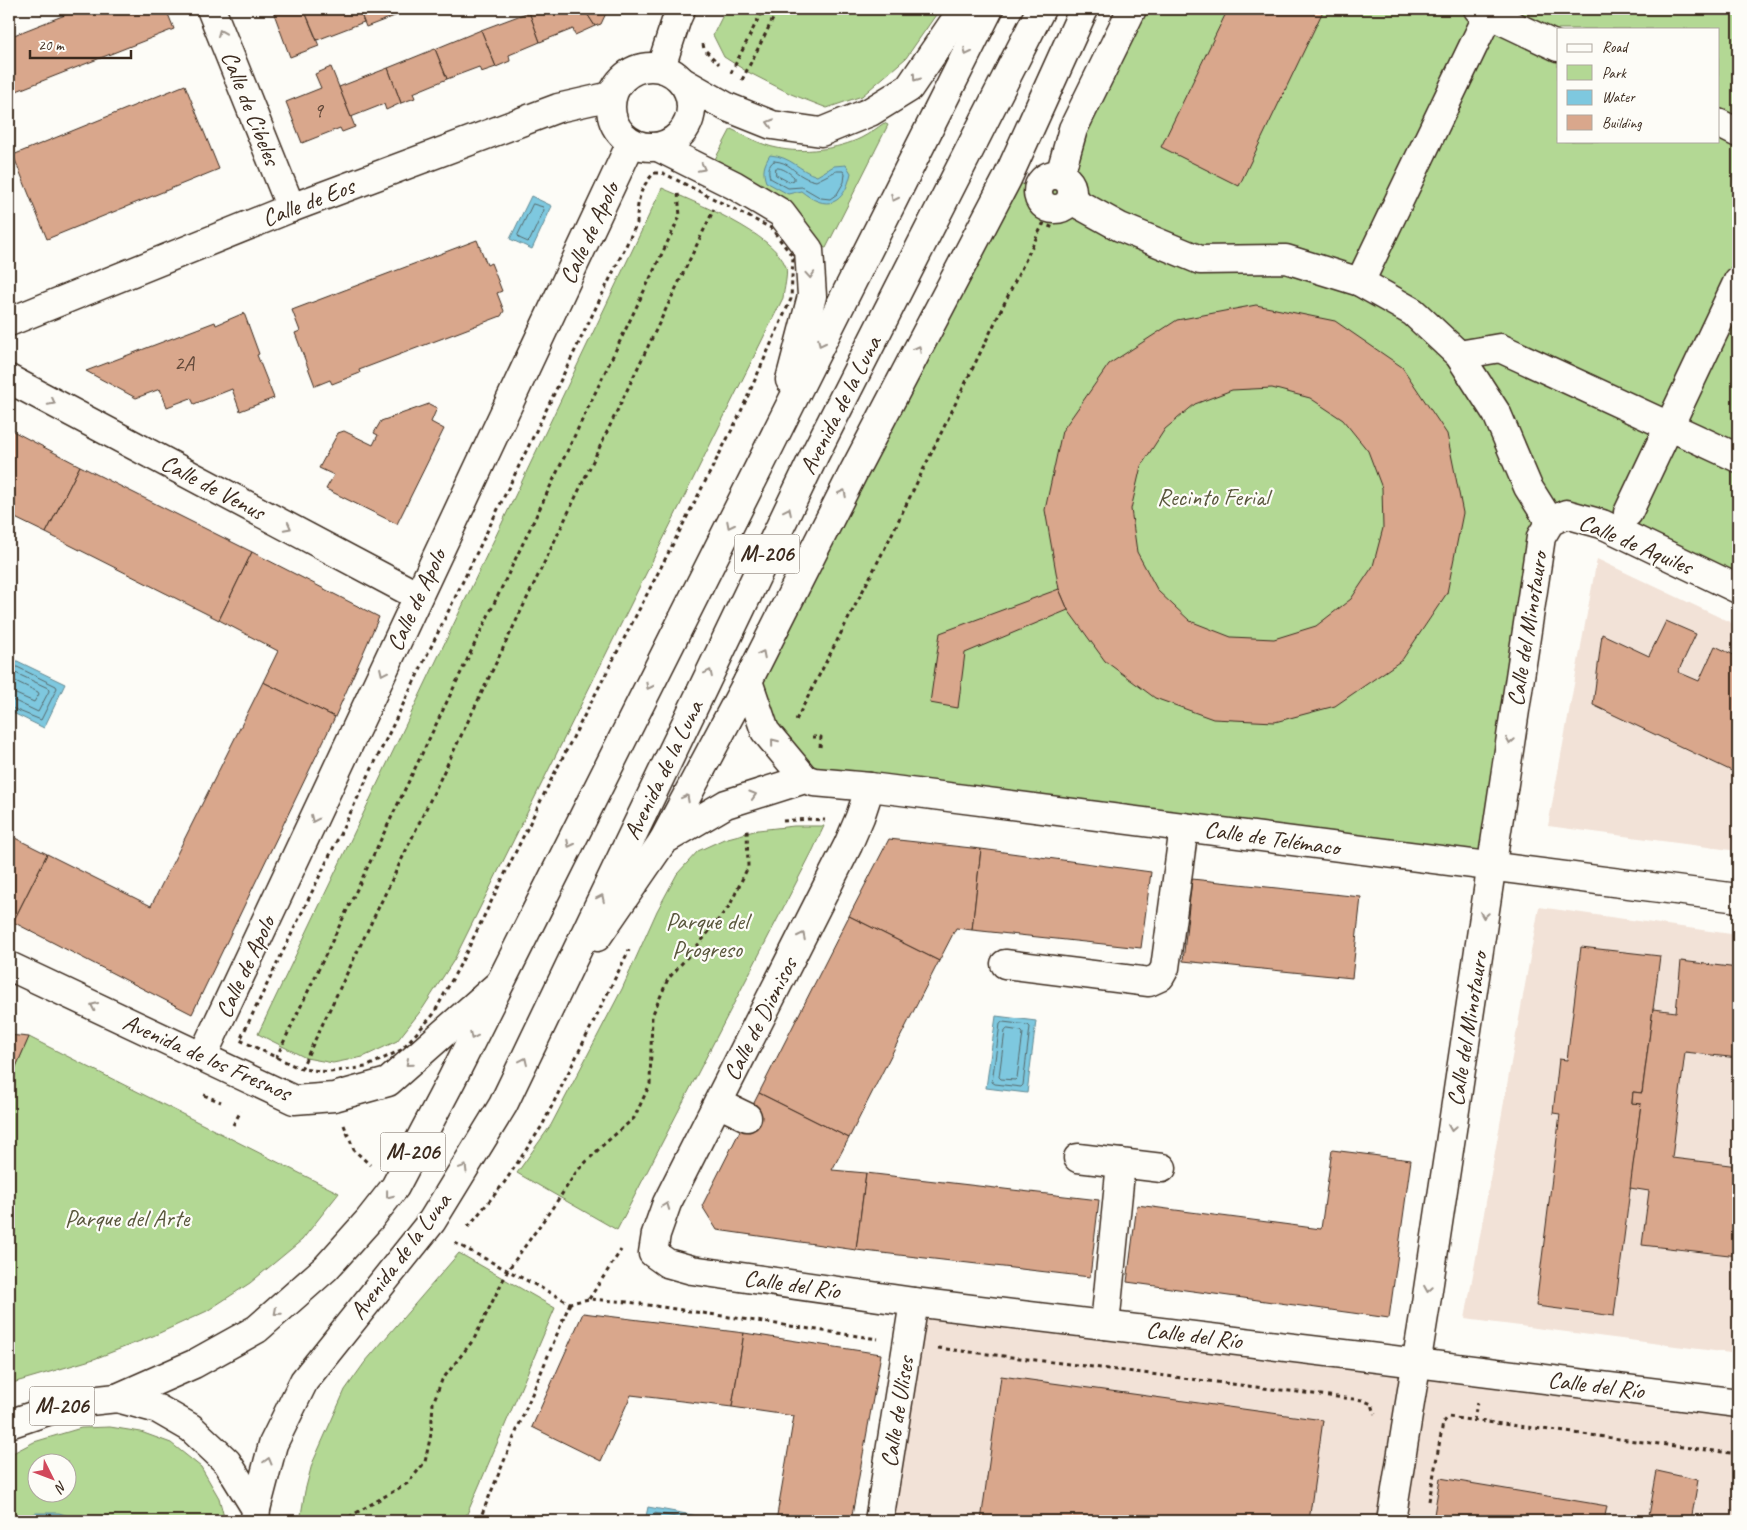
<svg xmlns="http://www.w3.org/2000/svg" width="1747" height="1530" font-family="Caveat,sans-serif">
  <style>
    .built { fill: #f2e2d7 }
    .green { fill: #b3d894; stroke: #778159; fill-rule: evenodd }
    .water { fill: #7ec8df; stroke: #638992 }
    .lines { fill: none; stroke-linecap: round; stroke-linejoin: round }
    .shore { stroke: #56696b; stroke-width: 1 }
    .building { fill: #d9a78c; stroke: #3b2a1e; fill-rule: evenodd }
    .minor-casing { stroke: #3b2a1e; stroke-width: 31 }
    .major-casing { stroke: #3b2a1e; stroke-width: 31 }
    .path { stroke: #3b2a1e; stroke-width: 3; stroke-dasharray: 4 4; stroke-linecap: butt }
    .minor { stroke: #fdfcf7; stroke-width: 28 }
    .major { stroke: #fdfcf7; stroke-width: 28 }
    .oneway { stroke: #9c938a }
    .labels { text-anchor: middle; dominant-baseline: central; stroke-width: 4.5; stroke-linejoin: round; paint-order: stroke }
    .number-label { font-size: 21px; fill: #62493a }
    .shield { fill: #fdfcf7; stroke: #75695f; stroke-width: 1 }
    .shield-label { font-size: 22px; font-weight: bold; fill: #3b2a1e }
    .street-label { font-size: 24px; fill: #3b2a1e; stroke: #fdfcf7 }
    .park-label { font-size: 24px; fill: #59563c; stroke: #fdfcf7 }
  </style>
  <rect width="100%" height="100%" fill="#fdfcf7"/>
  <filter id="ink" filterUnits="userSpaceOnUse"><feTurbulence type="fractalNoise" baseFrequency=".02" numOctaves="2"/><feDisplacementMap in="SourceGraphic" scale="10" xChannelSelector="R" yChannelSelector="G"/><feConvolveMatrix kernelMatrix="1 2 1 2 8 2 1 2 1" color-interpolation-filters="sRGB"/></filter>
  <g filter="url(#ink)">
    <g class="built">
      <polygon points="1597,559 1738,626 1738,851 1548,826"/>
      <polygon points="1539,907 1738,935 1738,1354 1465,1319"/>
      <polygon points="914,1302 1738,1403 1738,1521 879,1521"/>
    </g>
    <g class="green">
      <polygon points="726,9 940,9 906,58 862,96 827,108 791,94 746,71 724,57 713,35"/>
      <path d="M 1132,9 L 1738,9 L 1738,589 L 1602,524 L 1550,522 L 1491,867 L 814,782 L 748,681 L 1007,179 L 1038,189 L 1042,181 L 1050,175 ZM 1558,29 L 1718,29 L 1718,141 L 1558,141 Z"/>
      <path d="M 884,123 L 888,125 L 826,248 L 821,247 L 806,223 L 792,208 L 713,163 L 731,129 C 746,136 761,145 777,148 C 802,154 839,149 861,138 C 869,134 877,128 884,123 Z"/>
      <path d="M 662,188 C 694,202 774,233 786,267 C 788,275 784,289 783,298 L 454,960 L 423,1008 L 397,1041 L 363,1057 L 333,1063 L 306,1058 L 258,1034 Z"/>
      <polygon points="794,826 824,826 813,850 617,1230 517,1173 551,1125 622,989 657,911 677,874 698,851 724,839 758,830"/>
      <polygon points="29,1037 339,1193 302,1240 250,1283 207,1311 153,1336 94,1359 9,1384 9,1083"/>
      <polygon points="459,1253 555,1308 464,1521 300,1521 305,1491 312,1464 345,1390 365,1362"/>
      <path d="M 110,1427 L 141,1432 L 171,1443 L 201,1467 L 219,1498 L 225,1521 L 9,1521 L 9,1455 L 34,1442 L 81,1428 ZM 38,1462 L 68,1462 L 68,1492 L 38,1492 Z"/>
    </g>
    <g class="water">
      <path d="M 770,155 C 792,157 798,170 817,176 L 834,166 L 846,165 L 851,173 C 844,205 827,212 801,191 L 788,194 L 766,182 C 762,171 764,165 770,155 Z"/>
      <polygon points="531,196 552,206 532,249 510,239"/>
      <polygon points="9,657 65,684 44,728 9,711"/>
      <polygon points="996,1016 1036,1021 1027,1093 986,1088"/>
      <polygon points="648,1507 720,1520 720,1521 645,1521"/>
      <polygon points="36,1513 59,1513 85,1521 17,1521"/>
    </g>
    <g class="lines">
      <g class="shore">
        <path d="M 774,161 C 790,162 792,171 804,177 C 807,179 812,180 816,181 L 836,171 L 843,171 L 845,174 L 844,182 L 837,194 L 830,199 L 821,198 L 802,187 L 788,188 L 770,178 C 768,171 768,165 774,161 Z"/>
        <path d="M 776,168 C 782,167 790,173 794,177 L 794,180 L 789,182 L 776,175 Z"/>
        <polygon points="533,204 543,207 544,210 530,240 528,242 519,238 518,235"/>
        <polyline points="9,663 56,686 57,688 41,720 9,707"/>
        <polyline points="9,670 48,688 49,691 38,712 15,701 9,700"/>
        <polyline points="9,678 38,692 39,694 34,702 16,694 9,693"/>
        <polygon points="1003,1022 1028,1025 1030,1027 1023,1085 1021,1087 995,1084 992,1082 1000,1024"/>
        <polygon points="1008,1029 1021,1031 1023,1033 1017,1078 1015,1080 1001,1079 999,1077 1005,1031"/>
        <polyline points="650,1521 652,1515 654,1513 698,1521"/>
      </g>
    </g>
    <g class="building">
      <polygon points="80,9 166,9 174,29 9,94 9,37"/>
      <polygon points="280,9 304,9 319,46 290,57 273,11"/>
      <polygon points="304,9 359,9 364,22 317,40"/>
      <polygon points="359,9 398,9 400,14 366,27"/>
      <polygon points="537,9 584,9 595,26 575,35 573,29 540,42 529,12"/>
      <polygon points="584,9 608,9 601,24 595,26"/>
      <polygon points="1228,9 1324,9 1239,186 1161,147"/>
      <polygon points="529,12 540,42 509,55 510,61 496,67 481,30"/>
      <polygon points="481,30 496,67 481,72 479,67 447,79 435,49"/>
      <polygon points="435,49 447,79 413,93 415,98 401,103 388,68"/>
      <polygon points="331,67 355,127 342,132 340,128 302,143 286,102 321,88 315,74"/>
      <polygon points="388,68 401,103 386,110 384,104 351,117 339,87"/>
      <polygon points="185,85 219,169 47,239 13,155"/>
      <polygon points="477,240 487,265 491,263 502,291 497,293 504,311 501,316 359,370 360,373 332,384 330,380 315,386 295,333 300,331 292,310"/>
      <path d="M 1256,305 L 1335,321 L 1402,367 L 1447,434 L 1463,513 L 1447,593 L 1402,660 L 1335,706 L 1275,722 L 1213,719 L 1155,698 L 1105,661 L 1068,610 L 1059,589 L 1045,510 L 1062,431 L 1109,364 L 1177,320 ZM 1272,388 L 1310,398 L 1343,420 L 1368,451 L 1382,488 L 1383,528 L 1373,566 L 1351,599 L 1316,626 L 1274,639 L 1231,637 L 1190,621 L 1158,591 L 1137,552 L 1131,509 L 1141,466 L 1165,429 L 1195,404 L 1232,390 Z"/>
      <polygon points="244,313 259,354 257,355 274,398 240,411 232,389 194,404 191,398 167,407 160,389 136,398 86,371 215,322 216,325"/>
      <polygon points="429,404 437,408 431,422 444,429 397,524 326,489 334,475 319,468 338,433 344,431 373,445 378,435 374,433 381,421"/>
      <polygon points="9,429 80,466 46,533 9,515"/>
      <polygon points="80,466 252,552 219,620 46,533"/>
      <polygon points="252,552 379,617 335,717 263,682 278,651 219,620"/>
      <polygon points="1059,589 1068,610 965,653 958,708 930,703 940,633"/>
      <polygon points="1666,621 1696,634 1678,672 1699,681 1715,646 1738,657 1738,774 1593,705 1602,634 1649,656"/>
      <polygon points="263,682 335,717 192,1014 13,922 47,854 151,906"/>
      <polygon points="9,835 47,854 13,922 9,920"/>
      <polygon points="889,839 981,849 972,930 956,928 939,961 849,916"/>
      <polygon points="981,849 1151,872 1141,948 972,930"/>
      <polygon points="1192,879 1361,897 1352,978 1183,961"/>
      <polygon points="849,916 939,961 849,1138 759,1093"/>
      <polygon points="1581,947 1660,956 1642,1093 1633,1092 1632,1103 1641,1104 1614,1316 1536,1306 1560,1114 1553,1113 1559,1059 1567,1060"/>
      <polygon points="1681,961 1738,968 1738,1058 1685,1052 1672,1158 1738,1166 1738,1256 1642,1245 1649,1191 1630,1188 1641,1104 1632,1103 1633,1092 1642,1093 1653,1009 1676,1012"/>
      <polygon points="9,1035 29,1037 9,1083"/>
      <polygon points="759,1093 849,1138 832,1170 866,1173 856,1250 717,1230 702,1206"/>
      <polygon points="1332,1150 1411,1160 1389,1318 1127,1282 1137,1205 1321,1229"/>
      <polygon points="866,1173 1099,1200 1090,1277 856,1250"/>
      <polygon points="583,1313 744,1333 732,1407 631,1395 601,1461 532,1427"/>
      <polygon points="744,1333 881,1354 851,1521 776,1521 794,1416 732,1407"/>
      <polygon points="1001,1376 1323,1420 1309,1521 981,1521"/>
      <polygon points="1657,1471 1698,1480 1691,1521 1648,1521"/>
      <polygon points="1440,1478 1607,1506 1604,1521 1433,1521"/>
    </g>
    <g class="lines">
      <g class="minor-casing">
        <g id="minor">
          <polyline points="211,9 291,208"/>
          <polyline points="1478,9 1558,47"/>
          <circle cx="651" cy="107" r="40"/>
          <polyline points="661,67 677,18 681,9"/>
          <polyline points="1718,123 1738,133"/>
          <circle cx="1055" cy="192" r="17"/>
          <polyline points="1060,175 1073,129 1132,9"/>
          <polyline points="1071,200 1120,227 1200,260 1286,259 1360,282 1413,312 1459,355 1497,414 1528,487 1550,522"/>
          <polyline points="1360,282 1491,9"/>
          <polyline points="9,322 291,208 558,108 611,96"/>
          <polyline points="1459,355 1500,348 1738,458"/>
          <polyline points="9,379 418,596"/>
          <polyline points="1628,513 1738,281"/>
          <polyline points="748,681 765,731 805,779"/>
          <polyline points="870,787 860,817 848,845 667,1203 656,1234 653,1253 667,1263 692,1270 914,1302 1369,1357 1738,1403"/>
          <polyline points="663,841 726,804 805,779 814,782 870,787 1738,898"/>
          <polyline points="1005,964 1149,982 1160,977 1165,968 1184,827"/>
          <polyline points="9,966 294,1100 334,1097 388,1082 498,985"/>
          <polyline points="202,1057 631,143"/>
          <polyline points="718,1103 747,1117"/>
          <polyline points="1078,1158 1162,1168"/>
          <polyline points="1105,1325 1121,1163"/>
          <polyline points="879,1521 914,1302"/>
          <polyline points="1391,1521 1426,1303 1541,537 1550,522 1566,514 1602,524 1738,589"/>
        </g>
      </g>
      <g class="major-casing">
        <g id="major">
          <polyline points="683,82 727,107 772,125 821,132 870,112 909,88 963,9"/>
          <polyline points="658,147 734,185 781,213 809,250 812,296 790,380"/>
          <polyline points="597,937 663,841 748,681 853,473 1007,179 1084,9"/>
          <polyline points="117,1398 194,1364 257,1329 326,1268 369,1220 395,1187 452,1079 989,9"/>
          <polyline points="9,1424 71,1403 117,1398 158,1409 191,1428 227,1462 256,1509 255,1521"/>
          <polyline points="256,1509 273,1444 304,1381 432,1221 503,1105 814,456 1041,9"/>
        </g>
      </g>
      <g class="path">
        <polyline points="703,44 704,49 719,64"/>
        <polyline points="731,73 763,9"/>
        <polyline points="742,80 778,9"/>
        <path d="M 654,173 L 663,173 L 771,228 L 793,257 L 791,299 L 738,418 L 550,782 L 461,963 L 433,1015 L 401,1050 L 366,1067 L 330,1072 L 301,1069 L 240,1040 L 637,223 C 637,202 639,189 654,173 Z"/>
        <polyline points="796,720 887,544 1043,224 1054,228"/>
        <polyline points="812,737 821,737 820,747"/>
        <polyline points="783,821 808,819 825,820"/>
        <polyline points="276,1058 680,216 678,193"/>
        <polyline points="301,1069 714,209"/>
        <polyline points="204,1095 221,1102"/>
        <polyline points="233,1125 241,1111"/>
        <polyline points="344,1125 354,1150 370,1165"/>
        <polyline points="468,1227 504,1183 542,1126 629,950"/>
        <polyline points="455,1243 570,1303 589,1299 628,1302 878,1339"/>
        <polyline points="589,1299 621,1250"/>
        <polyline points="938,1348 1362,1400 1372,1404 1375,1414"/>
        <polyline points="1474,1421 1477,1402"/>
        <polyline points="1429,1501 1443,1423 1448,1417 1738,1454"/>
        <polyline points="342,1521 408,1483 425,1462 431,1434 433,1403 442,1380 474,1339 508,1270 560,1197 577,1171 603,1145 634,1118 650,1084 652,1016 668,979 703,939 730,905 748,867 747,829"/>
        <polyline points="479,1521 570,1303"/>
      </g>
      <use href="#minor" class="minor"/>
      <use href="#major" class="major"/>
    </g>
    <defs><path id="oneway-chevron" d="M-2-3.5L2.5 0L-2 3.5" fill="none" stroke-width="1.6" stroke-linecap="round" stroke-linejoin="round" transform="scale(1.25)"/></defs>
    <g class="oneway">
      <use href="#oneway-chevron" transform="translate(221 33) rotate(-112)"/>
      <use href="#oneway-chevron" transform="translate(967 52) rotate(117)"/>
      <use href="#oneway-chevron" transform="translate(916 78) rotate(125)"/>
      <use href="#oneway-chevron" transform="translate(770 123) rotate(-163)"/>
      <use href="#oneway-chevron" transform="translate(702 168) rotate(27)"/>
      <use href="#oneway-chevron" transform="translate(894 198) rotate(117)"/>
      <use href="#oneway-chevron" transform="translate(810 275) rotate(86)"/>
      <use href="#oneway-chevron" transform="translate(821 343) rotate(117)"/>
      <use href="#oneway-chevron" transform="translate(918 349) rotate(-62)"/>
      <use href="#oneway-chevron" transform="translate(52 402) rotate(28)"/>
      <use href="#oneway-chevron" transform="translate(843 493) rotate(-63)"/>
      <use href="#oneway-chevron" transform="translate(788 511) rotate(-64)"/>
      <use href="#oneway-chevron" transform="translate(730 525) rotate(117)"/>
      <use href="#oneway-chevron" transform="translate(288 527) rotate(28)"/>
      <use href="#oneway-chevron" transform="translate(762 654) rotate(-63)"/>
      <use href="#oneway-chevron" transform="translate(383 672) rotate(115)"/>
      <use href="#oneway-chevron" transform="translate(709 673) rotate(-64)"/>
      <use href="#oneway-chevron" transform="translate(649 686) rotate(117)"/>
      <use href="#oneway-chevron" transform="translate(1510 741) rotate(99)"/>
      <use href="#oneway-chevron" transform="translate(774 742) rotate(-129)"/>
      <use href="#oneway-chevron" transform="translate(753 795) rotate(-17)"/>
      <use href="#oneway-chevron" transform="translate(686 798) rotate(-62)"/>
      <use href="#oneway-chevron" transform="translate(314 819) rotate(115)"/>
      <use href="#oneway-chevron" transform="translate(570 844) rotate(117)"/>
      <use href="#oneway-chevron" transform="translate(601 898) rotate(-64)"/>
      <use href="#oneway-chevron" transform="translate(1484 915) rotate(99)"/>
      <use href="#oneway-chevron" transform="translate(802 936) rotate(-63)"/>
      <use href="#oneway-chevron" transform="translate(94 1006) rotate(-155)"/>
      <use href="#oneway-chevron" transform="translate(473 1036) rotate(116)"/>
      <use href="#oneway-chevron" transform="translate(524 1061) rotate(-65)"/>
      <use href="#oneway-chevron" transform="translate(409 1063) rotate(139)"/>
      <use href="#oneway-chevron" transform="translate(1452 1128) rotate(99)"/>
      <use href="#oneway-chevron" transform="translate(464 1168) rotate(-59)"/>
      <use href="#oneway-chevron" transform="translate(389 1195) rotate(128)"/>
      <use href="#oneway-chevron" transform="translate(666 1206) rotate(-69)"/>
      <use href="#oneway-chevron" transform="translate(1428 1289) rotate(99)"/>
      <use href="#oneway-chevron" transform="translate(277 1312) rotate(139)"/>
      <use href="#oneway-chevron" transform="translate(268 1461) rotate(-75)"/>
    </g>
  </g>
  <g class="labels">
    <g class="number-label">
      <text x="318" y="110">9</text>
      <text x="184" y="363">2A</text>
    </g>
    <g class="shield">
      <rect x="734.5" y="534.5" width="65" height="39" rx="4"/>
      <rect x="380.5" y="1132.5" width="65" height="39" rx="4"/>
      <rect x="29.5" y="1386.5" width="65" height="39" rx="4"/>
    </g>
    <g class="shield-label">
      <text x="767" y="554">M-206</text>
      <text x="413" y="1152">M-206</text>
      <text x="62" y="1406">M-206</text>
    </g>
    <g class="street-label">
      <text transform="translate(251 108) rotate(68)">Calle de Cibeles</text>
      <text transform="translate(308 202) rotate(-21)">Calle de Eos</text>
      <text transform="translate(589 233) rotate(-65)">Calle de Apolo</text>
      <text transform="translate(840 405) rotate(-63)">Avenida de la Luna</text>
      <text transform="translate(213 487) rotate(28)">Calle de Venus</text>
      <text transform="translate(1636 544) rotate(23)">Calle de Aquiles</text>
      <text transform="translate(416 600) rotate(-65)">Calle de Apolo</text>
      <text transform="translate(1527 629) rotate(-81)">Calle del Minotauro</text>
      <text transform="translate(663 770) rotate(-64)">Avenida de la Luna</text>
      <text transform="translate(1272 838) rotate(8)">Calle de Telémaco</text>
      <text transform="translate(245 967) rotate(-65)">Calle de Apolo</text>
      <text transform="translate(760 1019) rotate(-63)">Calle de Dionisos</text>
      <text transform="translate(1467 1029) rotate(-81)">Calle del Minotauro</text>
      <text transform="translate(207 1057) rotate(24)">Avenida de los Fresnos</text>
      <text transform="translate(400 1256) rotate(-53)">Avenida de la Luna</text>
      <text transform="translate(792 1284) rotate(8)">Calle del Río</text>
      <text transform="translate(1194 1335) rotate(7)">Calle del Río</text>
      <text transform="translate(1596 1385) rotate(7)">Calle del Río</text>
      <text transform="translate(897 1412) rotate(-81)">Calle de Ulises</text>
    </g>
    <g class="park-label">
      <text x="1213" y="497">Recinto Ferial</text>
      <text x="707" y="921">Parque del<tspan x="707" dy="28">Progreso</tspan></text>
      <text x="127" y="1218">Parque del Arte</text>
    </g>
  </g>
  <rect width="1747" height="1530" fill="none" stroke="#fdfcf7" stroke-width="30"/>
  <rect x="15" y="15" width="1717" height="1500" fill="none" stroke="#3b2a1e" stroke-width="2" filter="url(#ink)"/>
  <rect x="1557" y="28" width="162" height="115" fill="#fdfcf7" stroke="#afa8a0"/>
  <rect x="1567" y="44" width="25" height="8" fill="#fdfcf7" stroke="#afa8a0"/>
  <text x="1602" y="52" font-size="15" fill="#3b2a1e">Road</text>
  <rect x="1567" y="65" width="25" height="15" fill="#b3d894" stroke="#afa8a0"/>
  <text x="1602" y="78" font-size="15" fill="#3b2a1e">Park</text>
  <rect x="1567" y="90" width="25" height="15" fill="#7ec8df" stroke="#afa8a0"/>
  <text x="1602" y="102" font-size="15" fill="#3b2a1e">Water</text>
  <rect x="1567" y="115" width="25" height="15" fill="#d9a78c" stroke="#afa8a0"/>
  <text x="1602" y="128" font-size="15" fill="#3b2a1e">Building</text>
  <g transform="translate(52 1478) rotate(132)"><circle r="24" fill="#fdfcf7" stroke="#afa8a0"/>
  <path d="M0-4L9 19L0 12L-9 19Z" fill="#d1495b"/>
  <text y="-8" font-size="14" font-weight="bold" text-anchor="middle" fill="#3b2a1e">N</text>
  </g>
  <path d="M30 50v8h101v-8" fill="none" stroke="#3b2a1e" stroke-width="2.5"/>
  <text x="38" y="50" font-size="15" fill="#3b2a1e" stroke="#fdfcf7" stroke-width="4" paint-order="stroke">20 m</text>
</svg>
